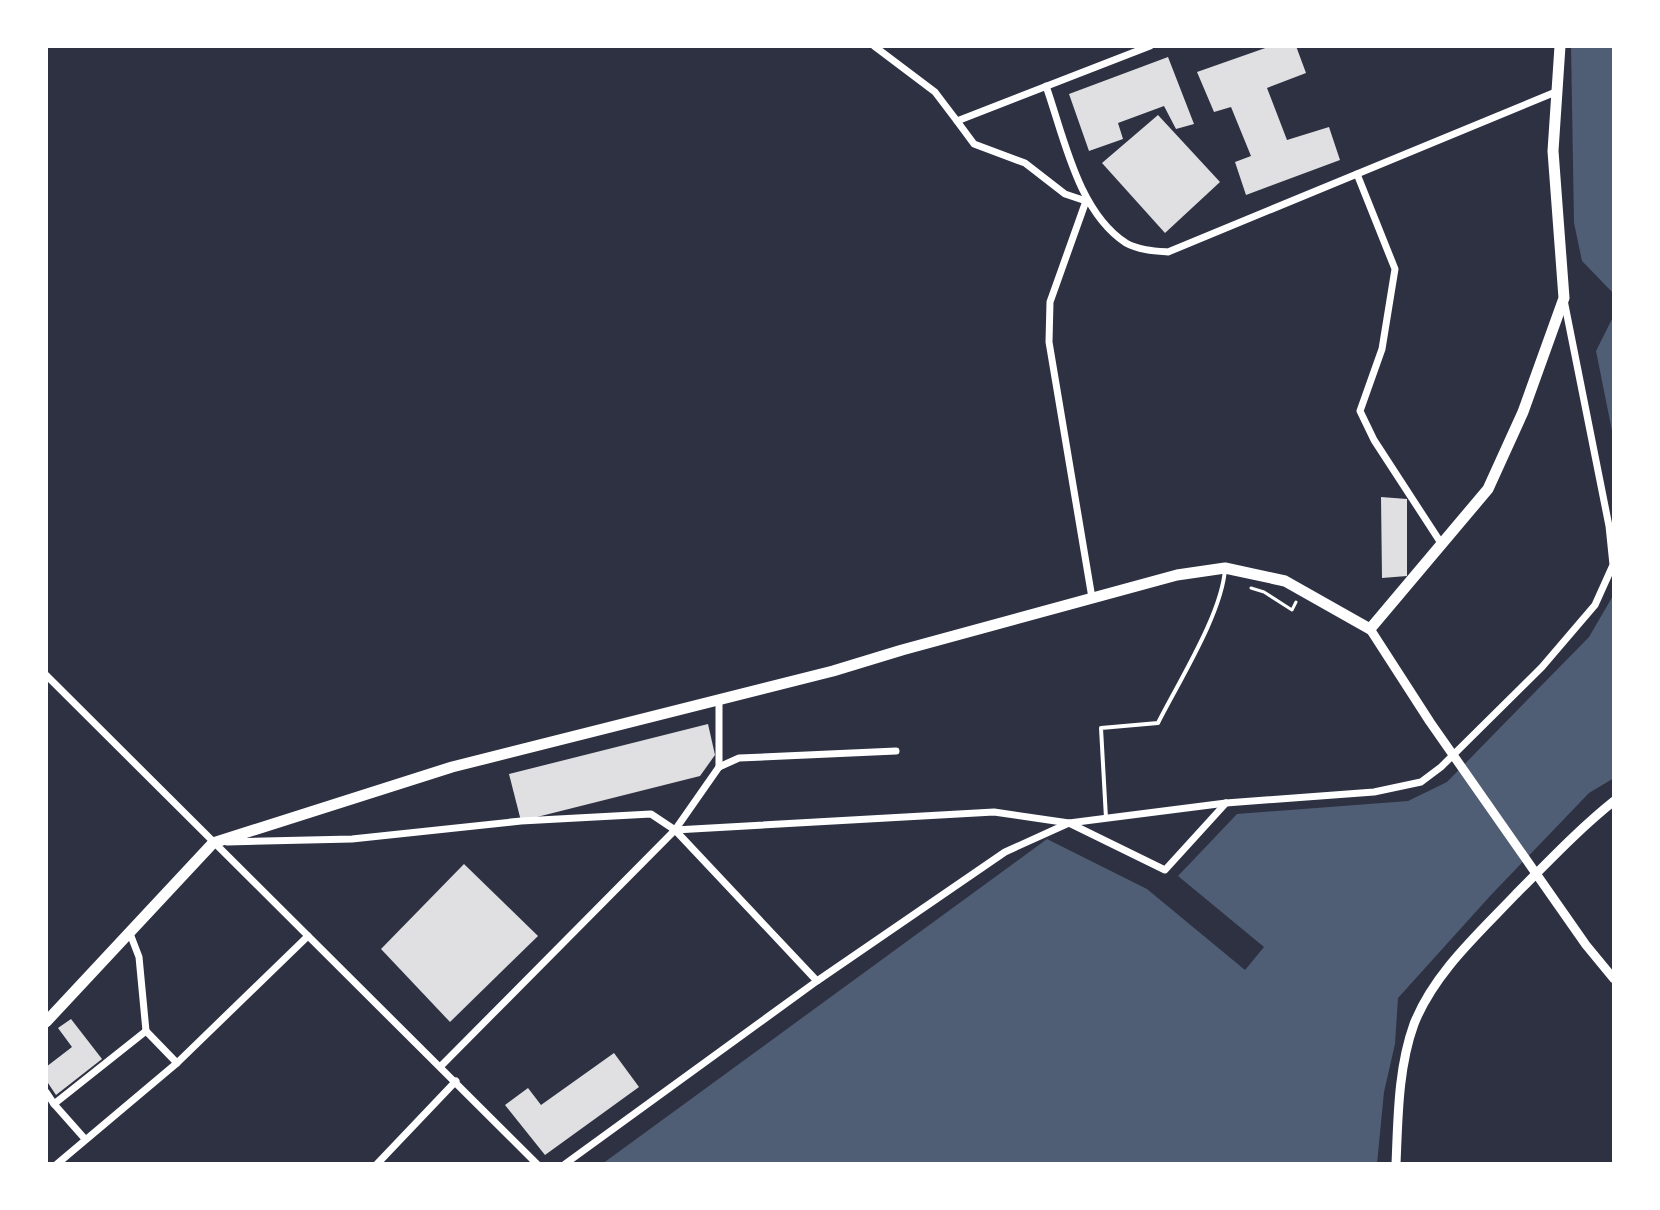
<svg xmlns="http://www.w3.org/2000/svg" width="1660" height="1210" font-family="'IBM Plex Sans',sans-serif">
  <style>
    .water { fill: #4f5d75 }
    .building { fill: #e0e0e3 }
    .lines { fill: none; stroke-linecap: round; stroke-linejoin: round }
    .path { stroke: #fff; stroke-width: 3 }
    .service { stroke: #fff; stroke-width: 4 }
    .minor { stroke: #fff; stroke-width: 7 }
    .tertiary { stroke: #fff; stroke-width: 9 }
    .secondary { stroke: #fff; stroke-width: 11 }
  </style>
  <rect width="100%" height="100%" fill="#2d3142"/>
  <g class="water">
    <polygon points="1571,46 1614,46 1614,294 1582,261 1574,223"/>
    <polygon points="1614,315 1614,441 1596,351"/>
    <polygon points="1614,594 1614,778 1589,793 1491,895 1398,998 1395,1044 1384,1092 1377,1164 602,1164 1047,839 1147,889 1245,970 1264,947 1178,876 1237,814 1408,801 1447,782 1589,637"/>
  </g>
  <g class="building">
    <polygon points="1271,46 1296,46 1306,73 1267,88 1287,140 1329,127 1340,160 1246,195 1235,162 1251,156 1231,107 1214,112 1197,72"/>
    <polygon points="1168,57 1194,124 1176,129 1164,106 1118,123 1123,139 1089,151 1069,94"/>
    <polygon points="1158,115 1220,182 1165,233 1102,163"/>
    <polygon points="1381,497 1407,499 1407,576 1382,578"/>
    <polygon points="708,724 715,755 700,776 521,821 509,774"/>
    <polygon points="464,864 538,936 450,1022 381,949"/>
    <polygon points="71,1019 102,1059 56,1095 46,1080 46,1067 72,1047 58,1028"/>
    <polygon points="614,1053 639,1087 545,1155 505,1105 528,1088 541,1105"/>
  </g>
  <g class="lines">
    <polyline class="path" points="1251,588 1264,592 1292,610 1296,602"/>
    <path class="service" d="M 1106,818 L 1101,728 L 1158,723 C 1178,683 1223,612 1225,568"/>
    <g class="minor">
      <polyline points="874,46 935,92 957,121 1150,46"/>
      <path d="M 1046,86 C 1064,137 1078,212 1126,243 C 1138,250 1155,251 1168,252 L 1558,91"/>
      <polyline points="957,121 974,144 1025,163 1065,194 1086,201 1050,302 1049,342 1092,598"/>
      <polyline points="1357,174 1395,269 1382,349 1360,411 1374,440 1441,543"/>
      <polyline points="46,675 537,1164"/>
      <polyline points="719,767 719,700"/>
      <polyline points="675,830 817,981"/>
      <polyline points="227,842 352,839 521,821 651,814 675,830 719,767 739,758 896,751"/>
      <polyline points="146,1031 177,1063"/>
      <polyline points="441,1066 675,830 994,812 1069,823 1165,870 1226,803"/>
      <polyline points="46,1092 54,1104"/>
      <polyline points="85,1139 54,1104 146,1031 139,957 129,931"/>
      <polyline points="57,1164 177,1063 308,936"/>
      <polyline points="377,1164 456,1081"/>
      <polyline points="565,1164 817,981 1005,852 1069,823 1226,803 1374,792 1421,782 1441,767 1542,667 1595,605 1613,565 1609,526 1564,300"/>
    </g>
    <g class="tertiary">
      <polyline points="1370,629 1430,722 1586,945 1614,979"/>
      <path d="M 1396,1164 C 1398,1118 1398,1068 1414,1024 C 1434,973 1479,933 1516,894 C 1548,862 1579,829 1614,801"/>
    </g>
    <polyline class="secondary" points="46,1022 213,843 452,767 833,671 902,650 1177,575 1225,568 1285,581 1370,629 1488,489 1523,412 1564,298 1553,151 1560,46"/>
  </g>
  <rect width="1660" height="1210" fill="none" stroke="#ffffff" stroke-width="96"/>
</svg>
